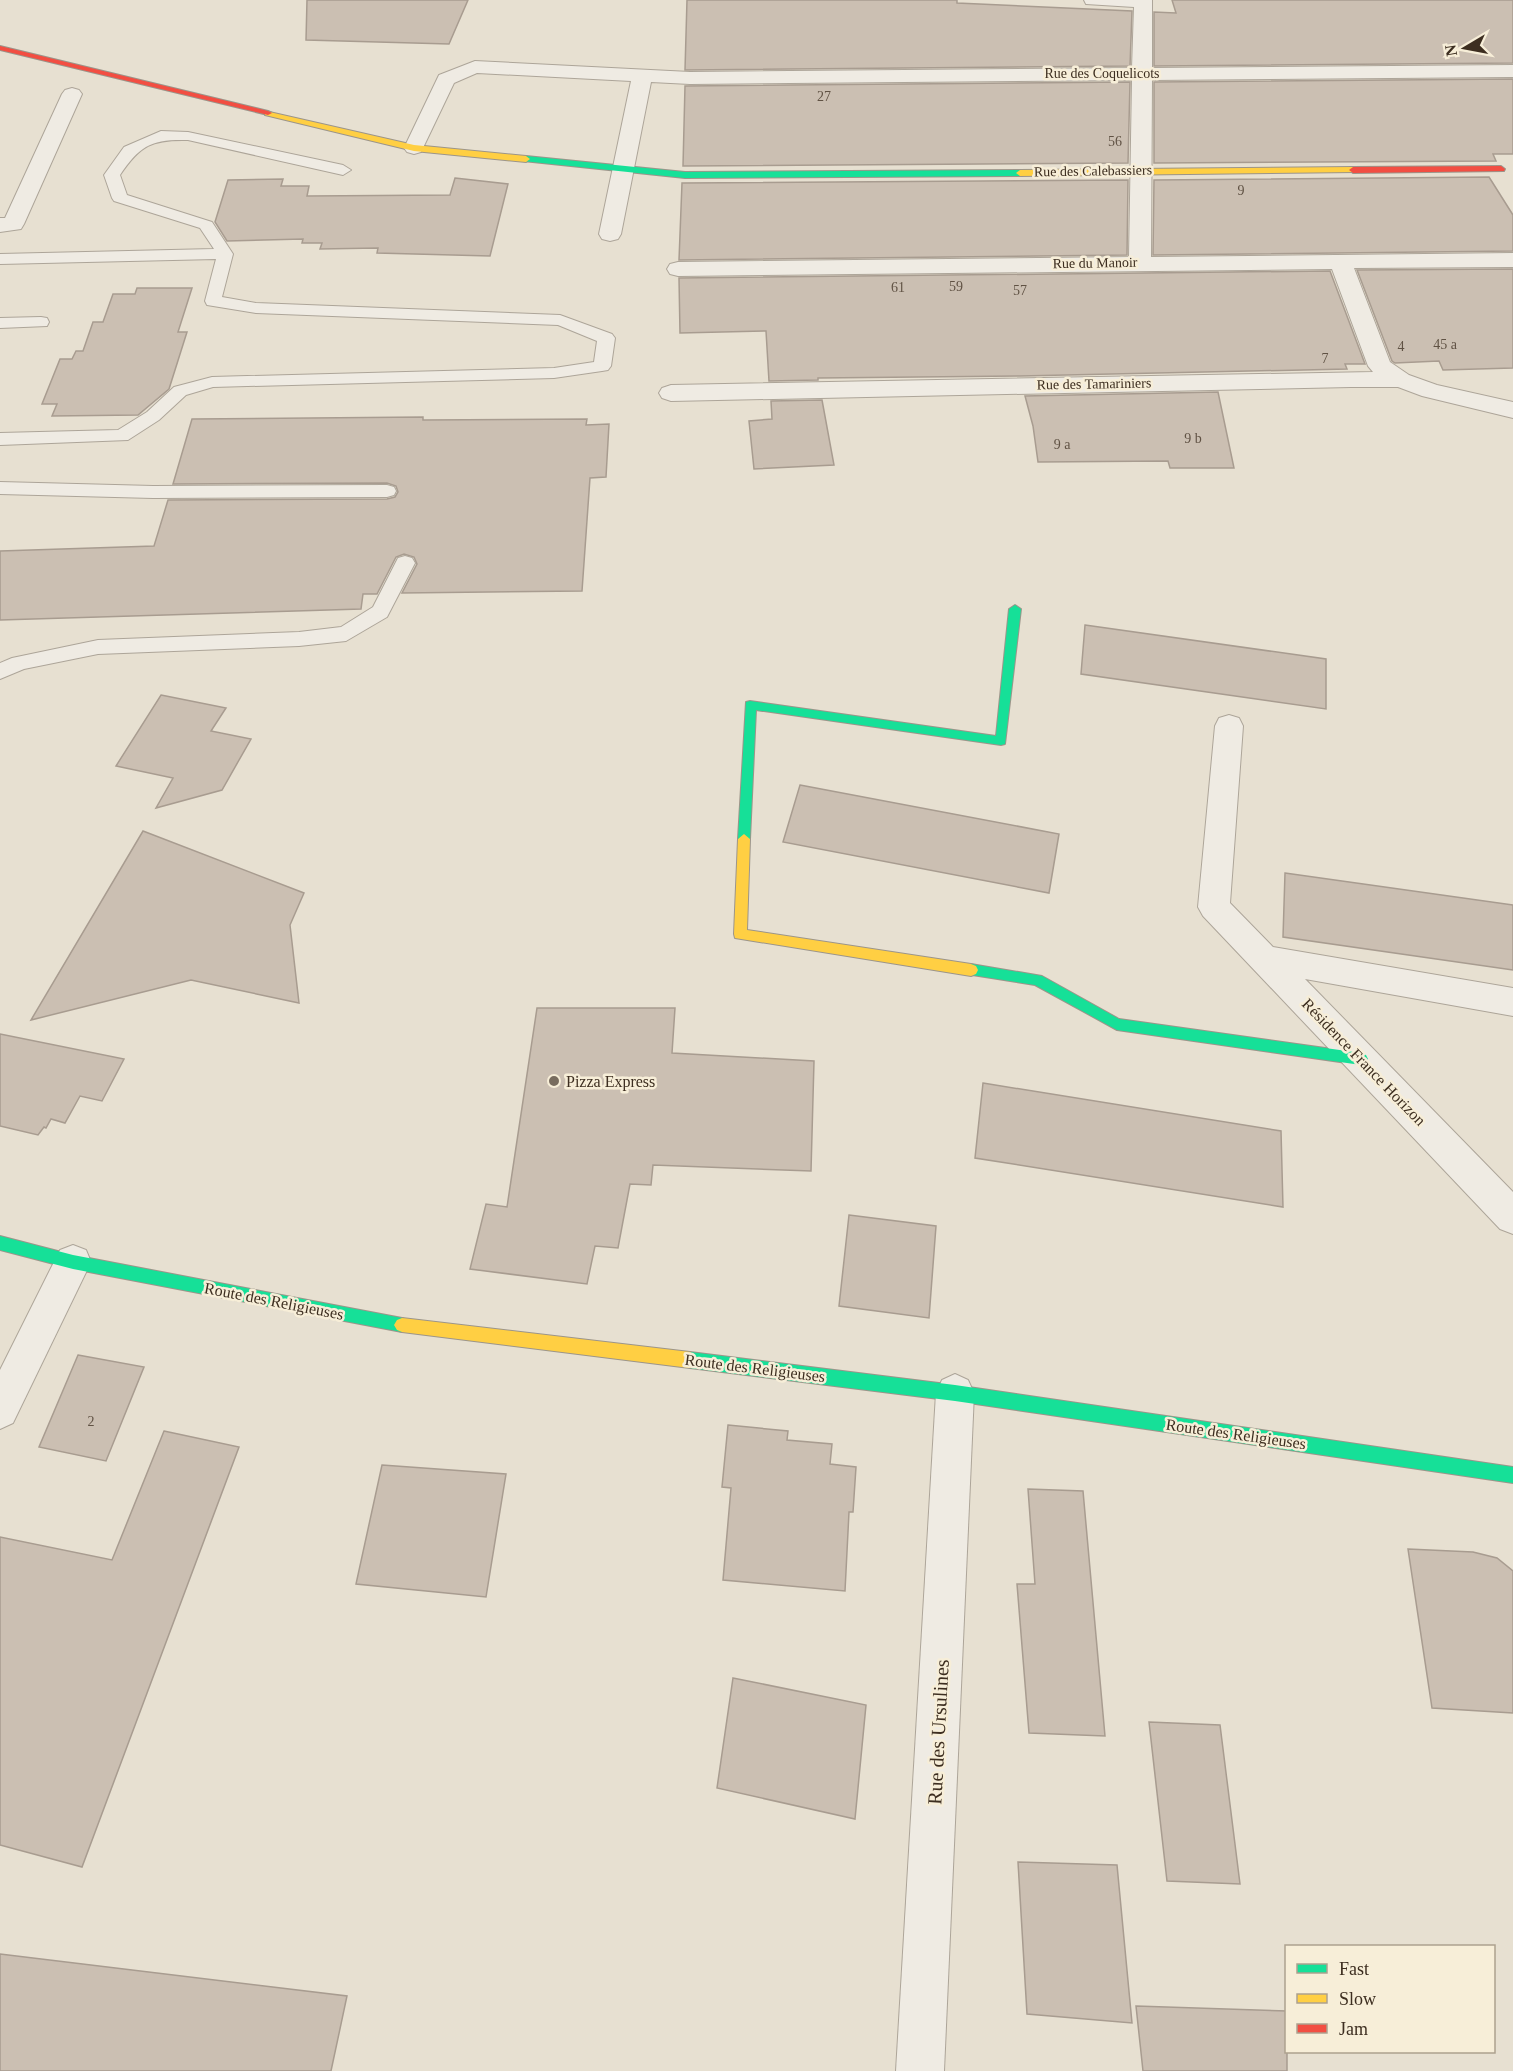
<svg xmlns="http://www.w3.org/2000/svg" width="1513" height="2071" font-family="'Times New Roman',serif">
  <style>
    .building { fill: #cbbfb2; stroke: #a89c90; stroke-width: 1.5 }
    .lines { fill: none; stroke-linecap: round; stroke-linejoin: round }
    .lane-casing { stroke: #ada599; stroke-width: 2 }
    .street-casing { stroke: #ada599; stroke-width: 2 }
    .fast-casing { stroke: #9c958a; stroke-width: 2 }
    .slow-casing { stroke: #9c958a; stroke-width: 2 }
    .jam-casing { stroke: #9c958a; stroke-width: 2 }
    .lane { fill: #efebe3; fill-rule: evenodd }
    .street { fill: #efebe3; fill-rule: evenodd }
    .fast { fill: #16e098; fill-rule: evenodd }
    .slow { fill: #ffcf43; fill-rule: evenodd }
    .jam { fill: #f24e42; fill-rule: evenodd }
    .poi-dot { fill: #786c5e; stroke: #f7eed8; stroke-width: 2 }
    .labels { text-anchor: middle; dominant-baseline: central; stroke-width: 5; stroke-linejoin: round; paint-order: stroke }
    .far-street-label { font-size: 14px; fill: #3d2e20; stroke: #f7eed8 }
    .number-label { font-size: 14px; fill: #605244 }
    .street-label { font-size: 16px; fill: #3d2e20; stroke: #f7eed8 }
    .poi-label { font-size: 16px; fill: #3d2e20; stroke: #f7eed8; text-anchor: start }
    .near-street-label { font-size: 20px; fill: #3d2e20; stroke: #f7eed8 }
  </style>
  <rect width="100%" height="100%" fill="#e7e0d1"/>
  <g class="building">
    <polygon points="307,0 468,0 449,44 306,40"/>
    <polygon points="687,0 957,0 957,3 1132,11 1130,66 685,70"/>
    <polygon points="1172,0 1513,0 1513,63 1154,66 1154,12 1176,13"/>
    <polygon points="1513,79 1513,154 1493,154 1496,161 1154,163 1154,82"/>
    <polygon points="1130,82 1128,163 683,166 685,86"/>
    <polygon points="1489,177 1513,215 1513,251 1153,255 1154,180"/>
    <polygon points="455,178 508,184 490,256 377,253 378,248 320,249 322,243 302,243 303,239 227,241 215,222 228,180 283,179 281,186 309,186 307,196 450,195"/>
    <polygon points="1128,180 1127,255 679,260 682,183"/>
    <polygon points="1513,269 1513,368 1443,370 1439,361 1395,363 1392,361 1357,270"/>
    <polygon points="1330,271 1365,364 1345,364 1347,369 1020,376 818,378 818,380 769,381 766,331 680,333 679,278"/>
    <polygon points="137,288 192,288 178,332 187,332 169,389 138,415 52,416 57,404 42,404 60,359 72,359 76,351 83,351 93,322 103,322 113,294 135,294"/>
    <polygon points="1218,392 1234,468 1170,468 1168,461 1038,462 1033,426 1025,396"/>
    <polygon points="822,400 834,465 754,469 749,421 772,419 771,401"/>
    <polygon points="423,417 423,420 587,419 586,425 609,424 606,477 590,478 582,591 402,593 417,564 414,557 404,554 396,557 377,594 363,594 361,609 0,620 0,551 154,546 168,500 387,499 395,497 398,492 396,486 387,483 173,484 192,419"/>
    <polygon points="1085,625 1326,659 1326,709 1081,674"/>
    <polygon points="161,695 226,708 211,731 251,739 222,790 156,808 173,778 116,766"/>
    <polygon points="800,785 1059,834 1049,893 783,842"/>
    <polygon points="143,831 304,893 290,925 299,1003 191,980 31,1020"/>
    <polygon points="1285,873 1513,905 1513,970 1283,937"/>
    <polygon points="537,1008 675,1008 672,1053 814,1061 811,1171 653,1165 651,1185 630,1184 618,1248 595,1246 587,1284 470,1269 486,1204 507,1207"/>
    <polygon points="0,1034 124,1059 102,1101 80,1096 65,1123 51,1119 46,1128 44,1127 38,1135 0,1126"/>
    <polygon points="983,1083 1281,1131 1283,1207 975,1158"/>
    <polygon points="849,1215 936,1226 929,1318 839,1306"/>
    <polygon points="78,1355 144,1367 106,1461 39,1447"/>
    <polygon points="728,1425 788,1431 787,1440 832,1444 830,1464 856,1467 853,1512 849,1512 845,1591 723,1580 731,1488 722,1487"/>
    <polygon points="164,1431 239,1447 82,1867 0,1845 0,1537 112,1560"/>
    <polygon points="382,1465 506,1474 486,1597 356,1584"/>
    <polygon points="1028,1489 1083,1491 1105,1736 1029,1733 1017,1584 1035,1584"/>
    <polygon points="1408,1549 1473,1552 1497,1558 1513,1571 1513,1713 1432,1708"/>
    <polygon points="733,1678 866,1705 855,1819 717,1788"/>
    <polygon points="1149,1722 1220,1725 1240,1884 1167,1881"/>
    <polygon points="1018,1862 1117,1865 1132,2023 1027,2014"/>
    <polygon points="0,1954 347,1996 331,2071 0,2071"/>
    <polygon points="1136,2006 1287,2011 1287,2071 1143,2071"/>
  </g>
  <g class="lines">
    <g class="lane-casing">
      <g id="lane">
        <path d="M 161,131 L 188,132 L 343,165 L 351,170 L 343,175 L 188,140 C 152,139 140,145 120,175 L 127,195 L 212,222 L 233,254 L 222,297 L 256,303 L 560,315 L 612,334 L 615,338 L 611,366 L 608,370 L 602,371 L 554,378 L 213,387 L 186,395 L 159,420 L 128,440 L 0,445 L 0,433 L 118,430 L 147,412 L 174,387 L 212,377 L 554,368 L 594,362 L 597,341 L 558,325 L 256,313 L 207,305 L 205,301 L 216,259 L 0,264 L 0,254 L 214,249 L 200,228 L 114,201 L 112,198 L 104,175 L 124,147 Z"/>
        <polygon points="41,317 47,318 49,322 47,326 0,328 0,318"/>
        <polygon points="0,482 153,486 387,485 394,487 396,491 394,495 387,497 153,498 0,494"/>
        <polygon points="405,556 412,558 415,563 387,617 346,641 299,646 98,654 24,669 0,679 0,663 12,658 98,640 299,632 341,627 373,607 398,558"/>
      </g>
    </g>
    <g class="street-casing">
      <g id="street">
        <polygon points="1084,0 1152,0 1152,68 1513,65 1513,77 1152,80 1151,257 1513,253 1513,267 1354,268 1390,362 1409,375 1437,385 1513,402 1513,418 1422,396 1398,387 1351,387 671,401 662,398 659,393 662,388 671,385 1373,372 1368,366 1332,269 678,276 670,274 667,269 670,264 678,262 1129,257 1132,80 690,84 651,82 621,234 618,239 610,241 602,239 599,234 631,81 477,73 454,83 421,152 414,154 407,152 404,148 439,75 475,61 690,72 1132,68 1134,7 1086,4"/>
        <polygon points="72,88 79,90 82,94 24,224 21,229 0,232 0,218 5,218 62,94 65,90"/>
        <polygon points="1229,715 1239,718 1243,726 1230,903 1273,947 1513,988 1513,1016 1305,979 1513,1192 1513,1234 1500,1229 1203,916 1198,907 1215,726 1219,718"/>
        <polygon points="73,1245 86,1250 91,1262 13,1423 0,1429 0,1370 60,1250"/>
        <polygon points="955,1374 968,1380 974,1393 944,2071 896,2071 936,1393 942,1380"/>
      </g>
    </g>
    <g class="fast-casing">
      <g id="fast">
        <polygon points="526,156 685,172 1020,170 1024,173 1020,176 685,178 523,161 522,159"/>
        <polygon points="1015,605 1021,609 1005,744 1001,745 756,710 750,839 744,844 740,842 738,839 746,702 750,701 996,736 1009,609"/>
        <polygon points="971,964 1042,976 1119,1019 1361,1053 1366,1055 1368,1059 1366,1063 1361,1065 1117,1030 1035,985 966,974 964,970 966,966"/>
        <polygon points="0,1236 73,1255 402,1318 407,1320 410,1325 407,1330 402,1332 73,1269 0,1250"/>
        <polygon points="690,1352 955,1385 1513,1467 1513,1483 955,1401 690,1368 685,1365 682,1360 685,1355"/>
      </g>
    </g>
    <g class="slow-casing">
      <g id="slow">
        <polygon points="265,111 414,145 526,156 530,159 526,162 414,151 265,115"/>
        <polygon points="1353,167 1356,168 1356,172 1020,176 1016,173 1020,170"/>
        <polygon points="744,834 750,839 747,930 971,964 976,966 978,970 976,974 971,976 735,938 734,934 738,839"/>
        <polygon points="402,1318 690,1352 695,1355 698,1360 695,1365 690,1368 402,1332 397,1330 394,1325 397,1320"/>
      </g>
    </g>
    <g class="jam-casing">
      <g id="jam">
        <polygon points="0,46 268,111 272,113 268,115 0,50"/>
        <polygon points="1501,166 1505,169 1504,171 1353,173 1349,170 1353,167"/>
      </g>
    </g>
    <use href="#lane" class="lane"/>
    <use href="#street" class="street"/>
    <use href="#fast" class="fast"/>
    <use href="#slow" class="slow"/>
    <use href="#jam" class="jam"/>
  </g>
  <circle class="poi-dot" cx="554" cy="1081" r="6"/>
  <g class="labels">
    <g class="far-street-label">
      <text x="1102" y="73">Rue des Coquelicots</text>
      <text transform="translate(1093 171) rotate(-1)">Rue des Calebassiers</text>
      <text transform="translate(1095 263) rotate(-1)">Rue du Manoir</text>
      <text transform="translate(1094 384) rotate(-1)">Rue des Tamariniers</text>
    </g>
    <g class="number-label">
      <text x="824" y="96">27</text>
      <text x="1115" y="141">56</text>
      <text x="1241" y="190">9</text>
      <text x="956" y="286">59</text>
      <text x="898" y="287">61</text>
      <text x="1020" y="290">57</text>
      <text x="1445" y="344">45 a</text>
      <text x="1401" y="346">4</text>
      <text x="1325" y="358">7</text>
      <text x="1193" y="438">9 b</text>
      <text x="1062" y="444">9 a</text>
      <text x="91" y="1421">2</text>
    </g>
    <g class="street-label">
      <text transform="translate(1364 1062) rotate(46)">Résidence France Horizon</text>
      <text transform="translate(274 1301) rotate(11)">Route des Religieuses</text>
      <text transform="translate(755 1368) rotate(7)">Route des Religieuses</text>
      <text transform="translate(1236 1434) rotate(8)">Route des Religieuses</text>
    </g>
    <g class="poi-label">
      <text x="566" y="1081">Pizza Express</text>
    </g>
    <g class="near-street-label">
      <text transform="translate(938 1732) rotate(-87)">Rue des Ursulines</text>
    </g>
  </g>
  <rect x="1285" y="1945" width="210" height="108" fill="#f7eed8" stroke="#ada18e" stroke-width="1.5"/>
  <rect x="1297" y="1964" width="30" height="9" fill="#16e098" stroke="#ada18e" stroke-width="1.5"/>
  <text x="1339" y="1975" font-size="18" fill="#3d2e20">Fast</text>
  <rect x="1297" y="1994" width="30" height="9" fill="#ffcf43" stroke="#ada18e" stroke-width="1.5"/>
  <text x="1339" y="2005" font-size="18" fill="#3d2e20">Slow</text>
  <rect x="1297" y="2024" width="30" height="9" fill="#f24e42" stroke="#ada18e" stroke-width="1.5"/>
  <text x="1339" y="2035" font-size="18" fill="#3d2e20">Jam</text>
  <g transform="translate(1465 48) rotate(260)" stroke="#f7eed8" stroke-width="4.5" paint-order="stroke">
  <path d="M0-4.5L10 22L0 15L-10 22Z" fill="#3d2e20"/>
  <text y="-9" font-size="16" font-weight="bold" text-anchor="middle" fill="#3d2e20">N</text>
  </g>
</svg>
